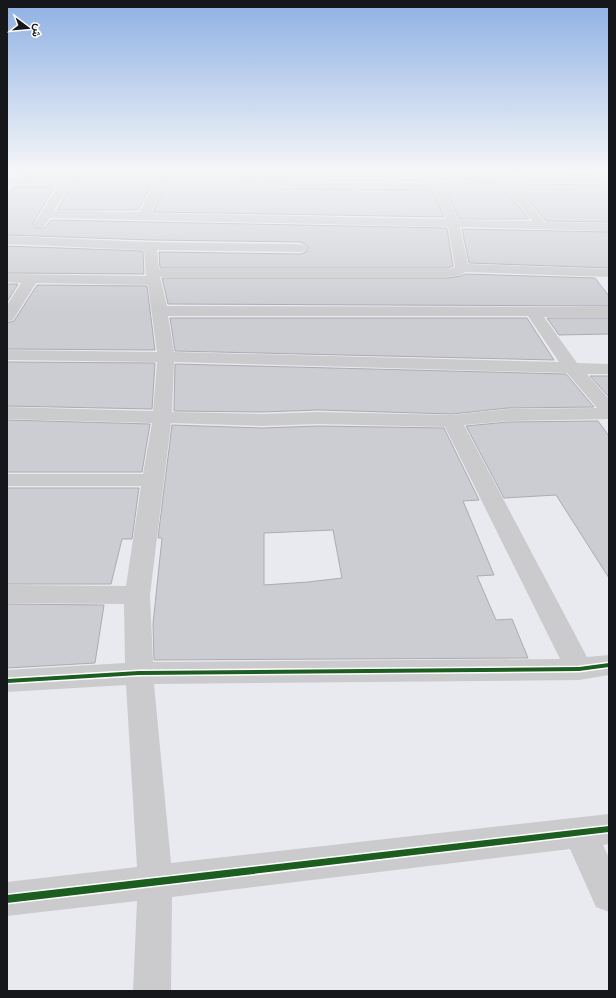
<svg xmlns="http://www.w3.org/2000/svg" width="616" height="998" font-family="Helvetica,Vazirmatn,sans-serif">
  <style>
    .building { fill: #cccdd2; stroke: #abacb0; fill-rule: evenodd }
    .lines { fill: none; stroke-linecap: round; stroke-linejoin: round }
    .minor { fill: #cbcbce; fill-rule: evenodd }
    .cycleway-casing { stroke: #fff; stroke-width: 3 }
    .cycleway { fill: #1b5e20; fill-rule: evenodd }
  </style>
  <rect width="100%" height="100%" fill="#e9eaf0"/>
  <g class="building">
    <polygon points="26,171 66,171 61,178 21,177"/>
    <polygon points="79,171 159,171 138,210 57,210"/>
    <polygon points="172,171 249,171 246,181 261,188 432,190 444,217 153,212"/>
    <polygon points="261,171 388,171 389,173 425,173 428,181 263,180 261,178"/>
    <polygon points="437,171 609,171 609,176 438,173"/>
    <polygon points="442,182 499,183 529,219 459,219"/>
    <polygon points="515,184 609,185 609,222 546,221"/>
    <polygon points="14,186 55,187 33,223 36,228 45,228 51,220 447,228 453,266 448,268 160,268 159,252 300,254 306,252 308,247 305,244 300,242 150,240 7,235 7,195"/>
    <polygon points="462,229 609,232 609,268 469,263"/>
    <polygon points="7,246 143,251 144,274 7,273"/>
    <polygon points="465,274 595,278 609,296 609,306 168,304 162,278 448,278 461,276"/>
    <polygon points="7,284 18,284 7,302"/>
    <polygon points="37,285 147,286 155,350 7,349 7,323 14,321"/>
    <polygon points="170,318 527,318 554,360 175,351"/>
    <polygon points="547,318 609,318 609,334 559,335"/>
    <polygon points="7,362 155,363 152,409 7,406"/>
    <polygon points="175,364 566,374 594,407 508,408 452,414 318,410 262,412 174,411"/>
    <polygon points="590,376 609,376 609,397"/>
    <polygon points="7,420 150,424 142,472 7,472"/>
    <polygon points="598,421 609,436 609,578 556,495 504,498 466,426 508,422"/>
    <path d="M 172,425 L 262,428 L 318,426 L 444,428 L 479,500 L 463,501 L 494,575 L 477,576 L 496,620 L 512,619 L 528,658 L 154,660 L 153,624 L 162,538 L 158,538 ZM 333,530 L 342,578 L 308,582 L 264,585 L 264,533 Z"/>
    <polygon points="7,488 139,488 132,539 122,539 111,584 7,584"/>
    <polygon points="7,604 104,605 95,663 7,668"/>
  </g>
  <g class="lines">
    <path class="minor" d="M 68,171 L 78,171 L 54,211 L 139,212 L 161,171 L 171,171 L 151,213 L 446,219 L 433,189 L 261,187 L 249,182 L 247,180 L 250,171 L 260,171 L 259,179 L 263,181 L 430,183 L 426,173 L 427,171 L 435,171 L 437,174 L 609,178 L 609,184 L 512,182 L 545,222 L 609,223 L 609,231 L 460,227 L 468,264 L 609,269 L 609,277 L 465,272 L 461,275 L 448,277 L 160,277 L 167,306 L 609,307 L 609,317 L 544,317 L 577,363 L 609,364 L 609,374 L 587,374 L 609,399 L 609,419 L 508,421 L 464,425 L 587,657 L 609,655 L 609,675 L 579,680 L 154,684 L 171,863 L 609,814 L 609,844 L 603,845 L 609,858 L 609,912 L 596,907 L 570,849 L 172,897 L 171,991 L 133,991 L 137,901 L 7,916 L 7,882 L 137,867 L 126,685 L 7,692 L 7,670 L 125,663 L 124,604 L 7,603 L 7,585 L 126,586 L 141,486 L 7,486 L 7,474 L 143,474 L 152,423 L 7,419 L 7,407 L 153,411 L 157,362 L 7,360 L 7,350 L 157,352 L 148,285 L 36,283 L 13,320 L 7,322 L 7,305 L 21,283 L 7,282 L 7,274 L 146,276 L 144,250 L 7,244 L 7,236 L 150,242 L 300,244 L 305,245 L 307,248 L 305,251 L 300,252 L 157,250 L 159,269 L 448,269 L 455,267 L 448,227 L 50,218 L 44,227 L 36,227 L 34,224 L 58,186 L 7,184 L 7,178 L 62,180 ZM 440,180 L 500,182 L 532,221 L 458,220 ZM 168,316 L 528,316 L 559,362 L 174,352 ZM 174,362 L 567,373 L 597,408 L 508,409 L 452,415 L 318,412 L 262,414 L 172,412 ZM 171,423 L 262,426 L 318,424 L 445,427 L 560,659 L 153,662 L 150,595 Z"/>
    <g class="cycleway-casing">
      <g id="cycleway">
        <polygon points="609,663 609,667 579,671 139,675 7,683 7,679 139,671 579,667"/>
        <polygon points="609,826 609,832 7,903 7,895"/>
      </g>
    </g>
    <use href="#cycleway" class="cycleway"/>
  </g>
  <linearGradient id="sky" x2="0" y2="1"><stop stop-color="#8eb0e3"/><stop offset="0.55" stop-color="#f5f6f8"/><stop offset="1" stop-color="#f5f6f8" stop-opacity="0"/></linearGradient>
  <rect width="616" height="310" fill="url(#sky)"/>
  <rect width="616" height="998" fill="none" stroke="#16171b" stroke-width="16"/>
  <g transform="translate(28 28) rotate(106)" stroke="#ffffff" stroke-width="3" paint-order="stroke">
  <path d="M0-3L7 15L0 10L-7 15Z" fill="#16171b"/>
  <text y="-6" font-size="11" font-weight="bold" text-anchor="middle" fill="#16171b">ش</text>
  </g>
</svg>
